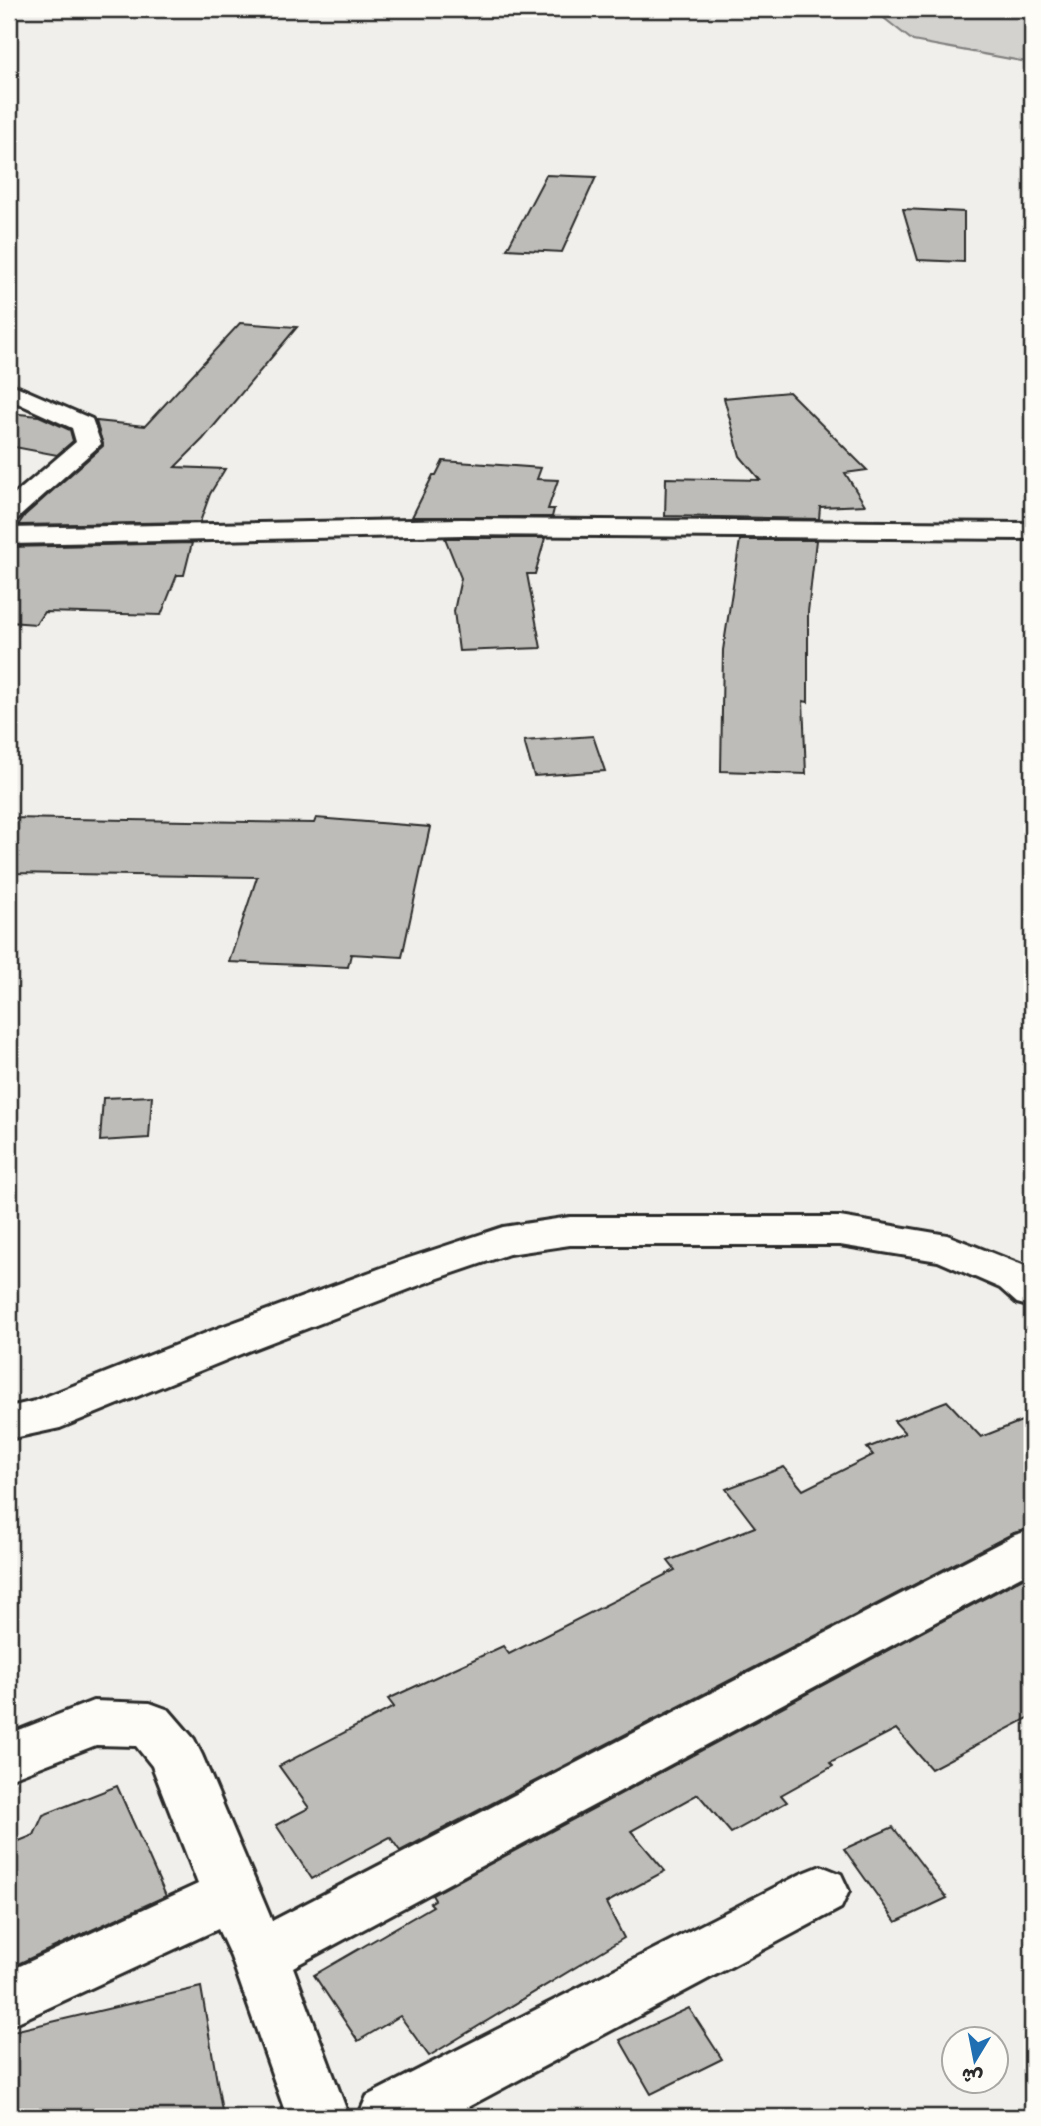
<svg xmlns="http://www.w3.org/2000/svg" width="1041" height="2126" font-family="'Comic Neue','Playpen Sans Arabic',sans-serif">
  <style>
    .green { fill: #d3d2cf; stroke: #7f7e7d; stroke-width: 2 }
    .building { fill: #bdbcb8; stroke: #2b2b2b; stroke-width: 2 }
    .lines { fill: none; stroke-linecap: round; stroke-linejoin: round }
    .street-casing { stroke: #2b2b2b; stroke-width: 6 }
    .street { fill: #fdfcf7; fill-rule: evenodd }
  </style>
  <rect width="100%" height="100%" fill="#f0efeb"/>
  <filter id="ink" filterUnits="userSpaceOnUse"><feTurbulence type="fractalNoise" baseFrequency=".0143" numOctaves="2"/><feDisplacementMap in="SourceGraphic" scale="14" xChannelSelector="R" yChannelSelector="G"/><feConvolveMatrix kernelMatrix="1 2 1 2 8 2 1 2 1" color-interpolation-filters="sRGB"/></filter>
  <g filter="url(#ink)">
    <polygon class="green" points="882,9 1032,9 1032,63 913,41 875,11"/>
    <g class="building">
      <polygon points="546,175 596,177 562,252 507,249"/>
      <polygon points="903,209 964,212 964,262 918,260"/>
      <polygon points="240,323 297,327 203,439 175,467 225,469 210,494 200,522 18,525 25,515 103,446 96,421 145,426"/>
      <polygon points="789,392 867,470 845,473 865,505 820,507 819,519 665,516 666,478 760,480 740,456 724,398"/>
      <polygon points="9,413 39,416 70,430 73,441 57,455 9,446"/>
      <polygon points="443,461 541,468 537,479 558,480 548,509 554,509 552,517 412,517 433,475 436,475"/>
      <polygon points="445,538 545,538 535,574 527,574 541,648 459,651 454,611 461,578"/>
      <polygon points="740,540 816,540 808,612 808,702 803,701 806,774 721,771 723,650"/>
      <polygon points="192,543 184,575 177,575 161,615 44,612 36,624 9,622 9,547"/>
      <polygon points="593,736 605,771 534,776 524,741"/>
      <polygon points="9,818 314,823 316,818 430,827 402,957 351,954 348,967 229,962 257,877 9,873"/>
      <polygon points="152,1096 149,1138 100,1141 103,1098"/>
      <polygon points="947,1401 981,1437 1032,1417 1032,1528 1014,1533 400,1851 390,1837 312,1879 276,1825 309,1808 279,1766 394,1707 388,1699 503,1646 509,1654 675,1570 668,1561 755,1527 726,1489 784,1467 803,1490 873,1455 867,1448 905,1433 894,1421"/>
      <polygon points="1032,1573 1032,1716 931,1769 896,1729 830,1763 833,1766 781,1795 787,1802 731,1833 698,1794 631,1831 665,1871 606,1903 624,1938 429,2056 400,2016 358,2041 314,1975 433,1906 430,1903 435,1900 432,1895"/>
      <polygon points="117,1786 166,1896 9,1968 9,1845 34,1835 43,1815"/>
      <polygon points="893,1827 947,1898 896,1922 844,1849"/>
      <polygon points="201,1987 223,2117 9,2117 9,2032"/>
      <polygon points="689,2008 722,2059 651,2094 620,2040"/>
    </g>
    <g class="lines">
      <g class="street-casing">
        <g id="street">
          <polygon points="9,383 92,419 101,444 18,518 9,520 9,499 76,442 72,428 9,399"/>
          <polygon points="462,519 1032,523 1032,539 462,535 9,544 9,528"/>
          <polygon points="570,1217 840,1217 947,1235 1030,1268 1032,1307 1017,1303 1000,1288 938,1261 840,1245 570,1245 509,1254 433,1280 248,1351 60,1428 9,1439 9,1407 35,1401 216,1329 403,1260 503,1227"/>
          <polygon points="1032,1530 1032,1570 293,1967 349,2117 287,2117 231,1957 218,1929 9,2026 9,1971 198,1884 152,1766 136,1746 96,1745 9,1779 9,1734 93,1701 150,1703 169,1710 194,1739 202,1755 272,1921 1015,1535"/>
          <polygon points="821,1866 841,1874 849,1891 841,1908 449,2117 358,2117 367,2096 801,1874"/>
        </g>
      </g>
      <use href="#street" class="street"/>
    </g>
  </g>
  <rect width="1041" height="2126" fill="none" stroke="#fdfcf7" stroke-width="35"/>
  <rect x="18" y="18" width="1006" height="2091" fill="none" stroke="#2b2b2b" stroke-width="2.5" filter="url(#ink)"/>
  <g transform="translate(975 2060) rotate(190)"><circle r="33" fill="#fdfcf7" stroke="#a9a8a5" stroke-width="2"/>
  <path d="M0-5L12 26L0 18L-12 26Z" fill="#1f6fb2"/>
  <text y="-10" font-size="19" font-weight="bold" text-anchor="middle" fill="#2b2b2b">ش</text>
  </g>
</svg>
